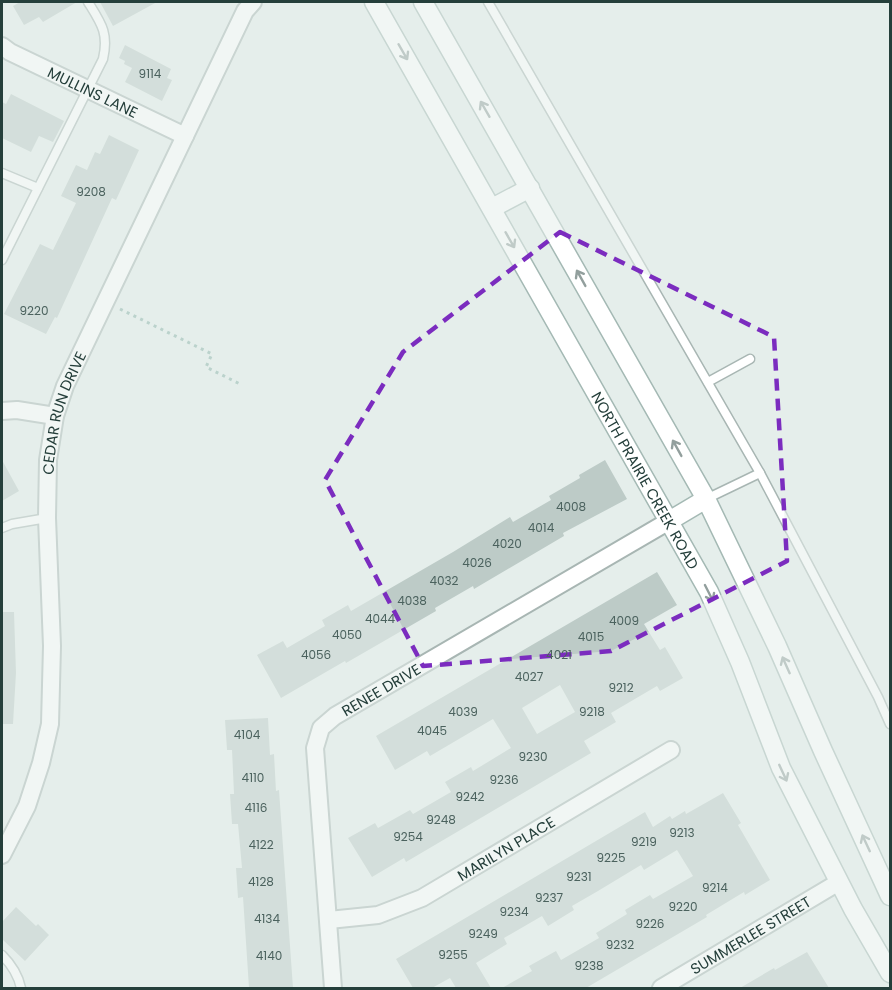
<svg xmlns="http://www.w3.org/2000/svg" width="892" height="990" font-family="Poppins,sans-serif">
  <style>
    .building { fill: #bdcbc7; fill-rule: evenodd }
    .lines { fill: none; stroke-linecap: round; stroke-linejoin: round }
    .service-casing { stroke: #a8b6b3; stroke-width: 11 }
    .minor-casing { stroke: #a8b6b3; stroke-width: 20 }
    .secondary-casing { stroke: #a4b9b4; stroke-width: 21 }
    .path { stroke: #87b0a7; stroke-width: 3; stroke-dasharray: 3 4.5; stroke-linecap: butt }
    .service { stroke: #fff; stroke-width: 8 }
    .minor { stroke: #fff; stroke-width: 16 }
    .secondary { stroke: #fff; stroke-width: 18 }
    .oneway { stroke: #929f9d }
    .marked { fill: none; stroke: #7b2cbf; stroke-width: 4.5; stroke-dasharray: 12 8; stroke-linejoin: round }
    .labels { text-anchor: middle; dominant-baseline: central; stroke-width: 5; stroke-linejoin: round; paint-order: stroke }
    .number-label { font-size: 12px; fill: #4b625e }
    .street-label { font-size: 15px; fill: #253f3b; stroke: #f6faf8 }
  </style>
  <rect width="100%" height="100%" fill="#e5eeeb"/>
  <g class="building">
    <polygon points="20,2 77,2 43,22 39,17 24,25 13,6"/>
    <polygon points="100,2 157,2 113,26"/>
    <polygon points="125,45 171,69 167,78 172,80 162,101 125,82 132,68 124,64 125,61 119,58"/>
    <polygon points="11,94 64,121 53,142 39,136 31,152 2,138 2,102 6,104"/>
    <polygon points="109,135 139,150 116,200 112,198 57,318 55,317 46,334 4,314 40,244 53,250 76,203 61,196 76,165 87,170 95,152 100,154"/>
    <polygon points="2,460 19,491 2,501"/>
    <polygon points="605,460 627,499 563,533 564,536 474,589 473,586 435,608 436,611 372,648 346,663 345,661 281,698 257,655 283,641 287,648 325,626 322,620 348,605 351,611 453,552 510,517 513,522 551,500 549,496 580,478 579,475"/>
    <path d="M 657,572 L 677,605 L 644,624 L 660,650 L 665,647 L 683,678 L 660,691 L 657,686 L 611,713 L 616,722 L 584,741 L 591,753 L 406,862 L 404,858 L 372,877 L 348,838 L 375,823 L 378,828 L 410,810 L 413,814 L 451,792 L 445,782 L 471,767 L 473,771 L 511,748 L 493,719 L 430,756 L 427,751 L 395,770 L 376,736 ZM 560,685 L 575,712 L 537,734 L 522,708 Z"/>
    <polygon points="2,612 14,612 16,673 13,724 2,724"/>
    <polygon points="268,718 270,755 274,754 276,791 279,790 293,988 249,988 243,897 238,898 236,868 242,868 238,824 232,824 230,794 234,794 232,750 227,750 225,720"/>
    <polygon points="723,793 741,823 738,825 770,880 745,895 744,892 706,915 707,917 586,988 502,988 532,971 529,966 556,951 561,960 599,938 596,933 627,914 625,910 650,895 653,899 693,876 677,850 644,870 641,865 598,891 572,906 574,910 548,926 542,916 504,938 507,944 476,963 491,988 456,988 450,978 432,988 413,988 396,959 645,812 653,827 670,816 672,819 685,811 686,814"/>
    <polygon points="16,907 36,926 38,924 49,935 25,961 2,939 2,922"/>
    <polygon points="807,952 829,988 740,988 774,968 775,970"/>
  </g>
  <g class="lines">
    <g class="service-casing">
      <g id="service">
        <polyline points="488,2 760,473 878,697 890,724"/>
        <polyline points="2,173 38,188"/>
        <path d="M 2,260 L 103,59 C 109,33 101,23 88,2"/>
        <polyline points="708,382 750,359"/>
        <polyline points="706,499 760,473"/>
        <polyline points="2,528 12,524 47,518"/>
        <path d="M 2,955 C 12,965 18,974 21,988"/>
      </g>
    </g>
    <g class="minor-casing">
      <g id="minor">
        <path id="s1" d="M 2,46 L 10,52 L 185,136"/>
        <polyline points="2,411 17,410 55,416"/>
        <path id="s2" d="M 2,855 L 27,806 L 41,763 L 50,724 L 52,646 L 47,518 L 48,460 L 55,416 L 65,386 L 245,11 L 253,2"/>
        <path id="s3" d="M 329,920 L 378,915 L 422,898 L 671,750"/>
        <path id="s4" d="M 333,988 L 315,748 L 321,728 L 335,716 L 669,521"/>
        <path id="s5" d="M 661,988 L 839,882"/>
      </g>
    </g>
    <g class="secondary-casing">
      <g id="secondary">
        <path id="s6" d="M 374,2 L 709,592 L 740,662 L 781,768 L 853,909 L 890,973"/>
        <polyline points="423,2 706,499 777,646 823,751 890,896"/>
        <polyline points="492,208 530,188"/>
        <polyline points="669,521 706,499"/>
      </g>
    </g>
    <polyline class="path" points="120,309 212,354 206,367 242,385"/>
    <use href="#service" class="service"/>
    <use href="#minor" class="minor"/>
    <use href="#secondary" class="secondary"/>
  </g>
  <defs><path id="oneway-shaft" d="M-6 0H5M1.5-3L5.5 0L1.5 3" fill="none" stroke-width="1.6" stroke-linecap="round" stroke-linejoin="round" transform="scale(1.5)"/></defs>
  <g class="oneway">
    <use href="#oneway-shaft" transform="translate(403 52) rotate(60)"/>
    <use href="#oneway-shaft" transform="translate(485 109) rotate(-120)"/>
    <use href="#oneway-shaft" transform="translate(510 240) rotate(60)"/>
    <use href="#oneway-shaft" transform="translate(581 278) rotate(-119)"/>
    <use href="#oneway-shaft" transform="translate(677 448) rotate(-119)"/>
    <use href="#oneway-shaft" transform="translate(709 593) rotate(63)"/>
    <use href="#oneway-shaft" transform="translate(786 665) rotate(-114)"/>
    <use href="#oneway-shaft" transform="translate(783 773) rotate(65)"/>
    <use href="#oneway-shaft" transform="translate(866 843) rotate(-115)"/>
  </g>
  <path d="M0 0H892V990H0ZM 560,232 L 774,337 L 787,561 L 611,651 L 423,666 L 325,480 L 403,352 Z" fill="#e5eeeb" fill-opacity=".55" fill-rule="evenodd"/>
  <path class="marked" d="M 560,232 L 774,337 L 787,561 L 611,651 L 423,666 L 325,480 L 403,352 Z"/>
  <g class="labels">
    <g class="number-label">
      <text x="150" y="73">9114</text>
      <text x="91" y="191">9208</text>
      <text x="34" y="310">9220</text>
      <text x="571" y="506">4008</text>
      <text x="541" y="527">4014</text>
      <text x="507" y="543">4020</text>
      <text x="477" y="562">4026</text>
      <text x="444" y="580">4032</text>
      <text x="412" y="600">4038</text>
      <text x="380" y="618">4044</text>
      <text x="624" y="620">4009</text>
      <text x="347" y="634">4050</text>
      <text x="591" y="636">4015</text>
      <text x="316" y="654">4056</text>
      <text x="559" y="654">4021</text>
      <text x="529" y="676">4027</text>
      <text x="621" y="687">9212</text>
      <text x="463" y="711">4039</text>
      <text x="592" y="711">9218</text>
      <text x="432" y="730">4045</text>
      <text x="247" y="734">4104</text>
      <text x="533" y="756">9230</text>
      <text x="253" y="777">4110</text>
      <text x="504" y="779">9236</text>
      <text x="470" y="796">9242</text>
      <text x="256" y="807">4116</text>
      <text x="441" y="819">9248</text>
      <text x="682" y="832">9213</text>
      <text x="408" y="836">9254</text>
      <text x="644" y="841">9219</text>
      <text x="261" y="844">4122</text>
      <text x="611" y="857">9225</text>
      <text x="579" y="876">9231</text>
      <text x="261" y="881">4128</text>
      <text x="715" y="887">9214</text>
      <text x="549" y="897">9237</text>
      <text x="683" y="906">9220</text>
      <text x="514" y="911">9234</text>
      <text x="267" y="918">4134</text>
      <text x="650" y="923">9226</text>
      <text x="483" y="933">9249</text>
      <text x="620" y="944">9232</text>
      <text x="453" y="954">9255</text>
      <text x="269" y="955">4140</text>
      <text x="589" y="965">9238</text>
    </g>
    <g class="street-label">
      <text stroke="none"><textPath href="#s1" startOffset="102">MULLINS LANE</textPath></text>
      <text stroke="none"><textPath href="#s2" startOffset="454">CEDAR RUN DRIVE</textPath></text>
      <text stroke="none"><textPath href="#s6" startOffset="550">NORTH PRAIRIE CREEK ROAD</textPath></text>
      <text stroke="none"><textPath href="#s4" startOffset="333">RENEE DRIVE</textPath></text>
      <text stroke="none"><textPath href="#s3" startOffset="194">MARILYN PLACE</textPath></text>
      <text stroke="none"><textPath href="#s5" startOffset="104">SUMMERLEE STREET</textPath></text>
    </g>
  </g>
  <rect width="892" height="990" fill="none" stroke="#253f3b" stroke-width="6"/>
</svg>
